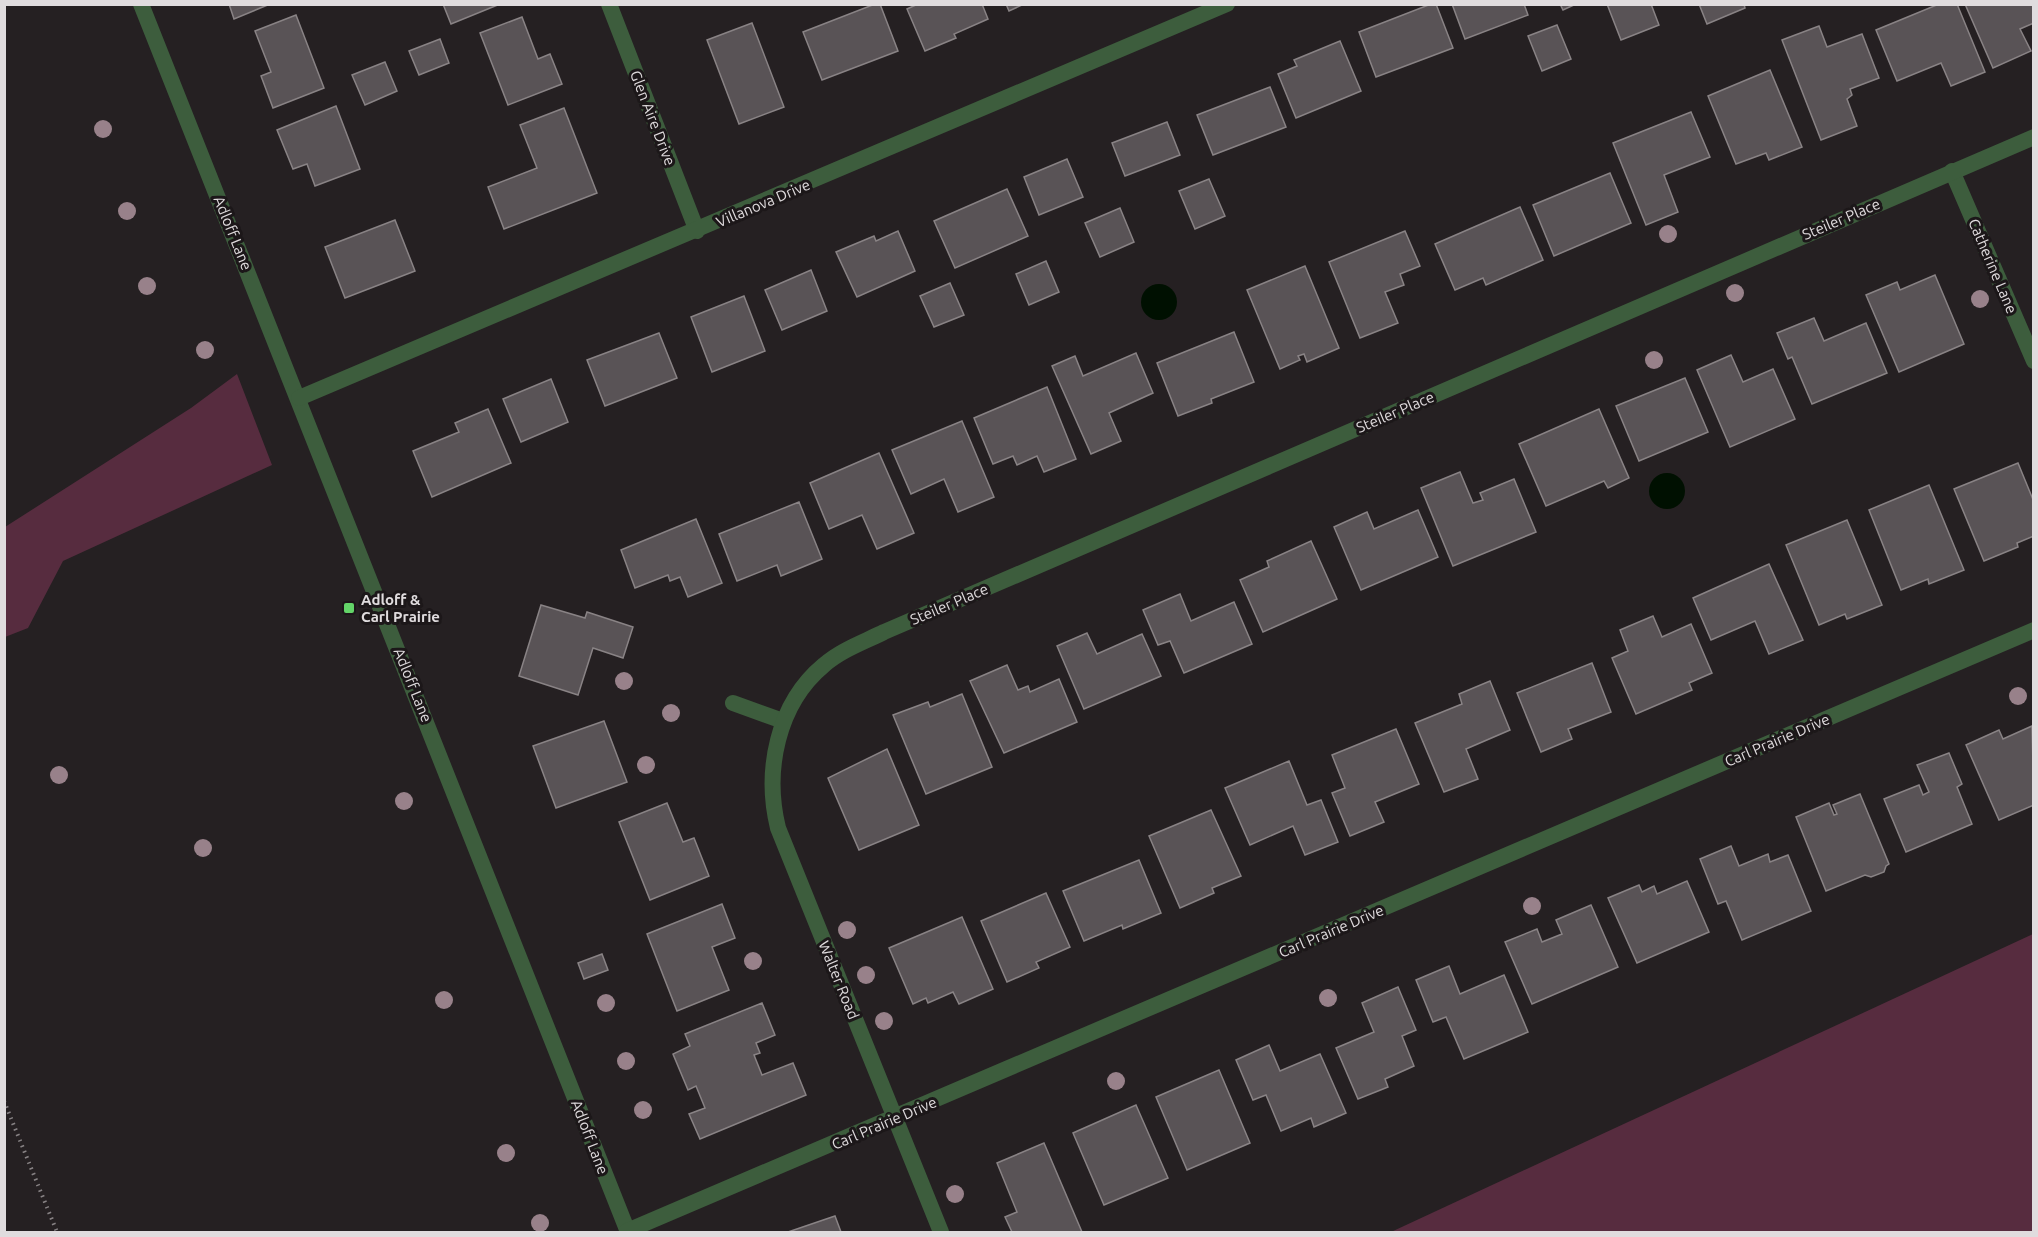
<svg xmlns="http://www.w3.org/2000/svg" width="2038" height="1237" font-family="Ubuntu,sans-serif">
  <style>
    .green { fill: #572c3f }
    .water { fill: #001001 }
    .building { fill: #595356; stroke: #898385; stroke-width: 1.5 }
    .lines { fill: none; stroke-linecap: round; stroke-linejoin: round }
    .path { stroke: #878284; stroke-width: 4; stroke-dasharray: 1.5 4.5; stroke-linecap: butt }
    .minor { stroke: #3d5d3d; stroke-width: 16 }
    .tree { fill: #98818a }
    .poi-dot { fill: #63d468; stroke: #1c1719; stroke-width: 2 }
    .labels { text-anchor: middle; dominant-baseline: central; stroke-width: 6; stroke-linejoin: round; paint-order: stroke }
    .street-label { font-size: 15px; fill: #e0dcde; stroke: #1c1719 }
    .poi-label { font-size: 15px; font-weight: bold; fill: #e0dcde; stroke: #1c1719; text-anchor: start }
  </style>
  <rect width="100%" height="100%" fill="#252022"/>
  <g class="green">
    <polygon points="237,374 272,465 63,561 28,628 5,637 5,527 191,408"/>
    <polygon points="2033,934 2033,1232 1391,1232"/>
  </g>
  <g class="water">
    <circle cx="1159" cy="302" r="18"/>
    <circle cx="1667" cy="491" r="18"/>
  </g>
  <g class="building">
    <polygon points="229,4 270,4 234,19"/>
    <polygon points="443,4 500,4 451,24"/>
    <polygon points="875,4 880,4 898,51 822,80 803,32"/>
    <polygon points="918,4 982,4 988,19 954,34 956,38 925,51 907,9"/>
    <polygon points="1006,4 1024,4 1009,11"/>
    <polygon points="1431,4 1436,4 1453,48 1376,77 1359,32"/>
    <polygon points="1452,4 1524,4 1528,15 1465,39"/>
    <polygon points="1560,4 1576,4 1563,10"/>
    <polygon points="1607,4 1651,4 1659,25 1621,40"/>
    <polygon points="1699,4 1744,4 1745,8 1707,24"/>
    <polygon points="1939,4 1957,4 1985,72 1951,86 1941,63 1897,81 1876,30"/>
    <polygon points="1965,4 2034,4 2034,23 2020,29 2031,51 1993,68"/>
    <polygon points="296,15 324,88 273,108 261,76 271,72 255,31"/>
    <polygon points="522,17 538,59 550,54 562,84 508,105 480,33"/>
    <polygon points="752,23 784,107 739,124 707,40"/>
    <polygon points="1557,25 1571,59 1542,71 1528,36"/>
    <polygon points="1819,26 1827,47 1862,34 1879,78 1850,89 1852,95 1847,99 1857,126 1821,140 1782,40"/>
    <polygon points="440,39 449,63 419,75 409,51"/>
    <polygon points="1340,41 1361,91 1296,118 1278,74 1297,66 1294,60"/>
    <polygon points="385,62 397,91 365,105 352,75"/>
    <polygon points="1770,70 1802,147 1769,160 1766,153 1736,164 1708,96"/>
    <polygon points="1270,87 1286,127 1213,155 1197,115"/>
    <polygon points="336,106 360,169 315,186 307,164 293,169 277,130"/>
    <polygon points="564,108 597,193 504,229 488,187 537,168 520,125"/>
    <polygon points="1691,112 1710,157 1664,175 1678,212 1646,225 1613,143"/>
    <polygon points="1167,122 1180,155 1125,176 1112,143"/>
    <polygon points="1067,159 1083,197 1039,215 1024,177"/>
    <polygon points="1610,173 1631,223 1554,256 1533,205"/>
    <polygon points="1209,179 1225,216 1195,229 1179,191"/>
    <polygon points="1007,189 1028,236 955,268 934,221"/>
    <polygon points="1520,207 1543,260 1486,285 1483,278 1455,290 1435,244"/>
    <polygon points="1120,208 1134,242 1100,257 1085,223"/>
    <polygon points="395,220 415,271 345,298 325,247"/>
    <polygon points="898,231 915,271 857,297 836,252 874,236 876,241"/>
    <polygon points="1405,231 1420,266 1400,274 1404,285 1385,292 1398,323 1360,338 1329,262"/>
    <polygon points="1046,261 1059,292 1029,305 1016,274"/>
    <polygon points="1305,266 1339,348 1307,362 1304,354 1298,356 1300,360 1280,369 1247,290"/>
    <polygon points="811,270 827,311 782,330 765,290"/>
    <polygon points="1935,275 1964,344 1899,372 1866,295 1897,282 1900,290"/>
    <polygon points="950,283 964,315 934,327 920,296"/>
    <polygon points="744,296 765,351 712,372 691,317"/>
    <polygon points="1814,318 1824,341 1866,323 1887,373 1812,404 1792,357 1788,359 1777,333"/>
    <polygon points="1234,332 1254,382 1211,399 1212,403 1178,416 1157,363"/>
    <polygon points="659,333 677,378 605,406 587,360"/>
    <polygon points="1136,353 1153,393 1109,413 1121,441 1091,454 1052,366 1075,356 1083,376"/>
    <polygon points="1731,355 1743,382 1773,369 1795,419 1730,447 1697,370"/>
    <polygon points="1685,378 1708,432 1639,461 1616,406"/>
    <polygon points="551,379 568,422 521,442 503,399"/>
    <polygon points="1047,387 1076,459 1044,472 1037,456 1017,465 1013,456 993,464 974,418"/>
    <polygon points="488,409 511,463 432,497 413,451 459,432 455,423"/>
    <polygon points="1599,409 1629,478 1608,488 1604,481 1546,506 1519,444"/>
    <polygon points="962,421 994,497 958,512 944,479 911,494 892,450"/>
    <polygon points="879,453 914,533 877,549 862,515 829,529 810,483"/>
    <polygon points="2018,463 2034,502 2034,536 2017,543 2018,547 1984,561 1954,489"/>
    <polygon points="1460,472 1473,503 1483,500 1480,493 1514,479 1536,532 1453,566 1421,488"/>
    <polygon points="1929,485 1964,570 1929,584 1928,579 1901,590 1869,510"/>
    <polygon points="799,502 822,559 781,576 777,565 737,581 719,534"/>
    <polygon points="1418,510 1438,557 1361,590 1334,527 1367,512 1374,529"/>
    <polygon points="696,519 722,583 688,597 680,577 670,581 668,575 635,588 621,550"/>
    <polygon points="1847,520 1882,605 1847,619 1845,614 1819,625 1786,545"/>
    <polygon points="1311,541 1337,599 1263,632 1240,580 1269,567 1267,561"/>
    <polygon points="1769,564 1803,640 1769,654 1755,621 1711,640 1693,598"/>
    <polygon points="1180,594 1191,621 1234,602 1252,644 1184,673 1170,641 1158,645 1143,610"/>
    <polygon points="541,605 585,618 587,612 633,627 623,658 593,648 578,695 519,676"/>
    <polygon points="1653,616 1662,637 1691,624 1712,673 1689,683 1692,690 1636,714 1612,658 1628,651 1620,630"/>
    <polygon points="1087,633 1097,654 1142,634 1161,676 1084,709 1057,646"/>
    <polygon points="1592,663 1611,712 1568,729 1572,739 1541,752 1517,693"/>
    <polygon points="1007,665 1018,690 1028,686 1030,692 1059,679 1077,722 1004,753 970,681"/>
    <polygon points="1490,681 1510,730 1466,749 1478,779 1444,792 1415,723 1462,704 1459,694"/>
    <polygon points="962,694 992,767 926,794 893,715 928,702 930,707"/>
    <polygon points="604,721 627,782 556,808 533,746"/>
    <polygon points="2032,726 2034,805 1999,820 1966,745 1999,730 2003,739"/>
    <polygon points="1396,729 1419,784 1375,802 1384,822 1350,836 1332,793 1345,788 1332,755"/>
    <polygon points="887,749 919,825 859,850 828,778"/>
    <polygon points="1949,753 1962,784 1957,787 1972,824 1906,852 1884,799 1919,785 1923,795 1929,792 1917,765"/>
    <polygon points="1289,761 1307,805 1321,800 1338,842 1305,855 1293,826 1250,845 1225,788"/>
    <polygon points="1860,794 1889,864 1886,866 1884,872 1871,877 1865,875 1826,891 1796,817 1829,803 1834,815 1837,814 1833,805"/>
    <polygon points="667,803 683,842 694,838 709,876 650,900 619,822"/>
    <polygon points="1211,810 1241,876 1212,888 1214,893 1180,908 1149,836"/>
    <polygon points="1731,846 1739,866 1768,854 1770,862 1788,855 1811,911 1742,940 1726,901 1718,904 1700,859"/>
    <polygon points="1139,860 1161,913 1123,929 1122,925 1084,941 1063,891"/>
    <polygon points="1687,881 1709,932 1637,963 1608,898 1639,885 1642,892 1654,886 1657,894"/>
    <polygon points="1046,893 1070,947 1036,962 1039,968 1007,982 981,921"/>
    <polygon points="722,904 735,938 712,947 729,990 677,1011 647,934"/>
    <polygon points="1591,905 1618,967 1532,1004 1505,942 1537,929 1542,942 1562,934 1556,920"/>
    <polygon points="962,917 993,989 959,1004 953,992 928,1003 926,998 913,1004 889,948"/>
    <polygon points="602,954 608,970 584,979 578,963"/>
    <polygon points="1449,966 1460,994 1504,975 1528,1032 1464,1059 1446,1017 1433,1022 1416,980"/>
    <polygon points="1398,987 1416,1030 1402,1036 1414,1066 1385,1079 1388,1087 1358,1099 1336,1048 1374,1032 1362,1003"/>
    <polygon points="762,1003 775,1035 756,1043 760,1053 754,1055 762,1075 793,1063 806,1095 700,1139 689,1114 705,1108 696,1086 688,1090 673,1054 690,1046 685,1034"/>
    <polygon points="1269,1045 1280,1071 1320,1054 1346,1113 1314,1127 1311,1118 1281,1131 1266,1095 1253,1100 1236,1060"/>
    <polygon points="1219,1070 1250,1143 1187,1170 1156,1097"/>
    <polygon points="1136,1105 1168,1178 1104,1205 1073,1133"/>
    <polygon points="1044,1143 1082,1232 1012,1232 1005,1217 1017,1212 997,1163"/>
    <polygon points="835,1216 841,1232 788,1232"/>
  </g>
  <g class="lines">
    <polyline class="path" points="4,1101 57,1232"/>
    <g class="minor">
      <polyline points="141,4 628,1232"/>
      <polyline points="609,4 697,231"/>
      <polyline points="1952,171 2034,361"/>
      <polyline points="299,398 1227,4"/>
      <polyline points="733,703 783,721"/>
      <polyline points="627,1231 2034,630"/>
      <path d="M 941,1232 L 778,828 C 764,771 777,704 824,665 C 841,650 864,642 884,632 L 2034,137"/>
    </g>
  </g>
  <g class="tree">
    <circle cx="103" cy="129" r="9"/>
    <circle cx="127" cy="211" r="9"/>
    <circle cx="1668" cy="234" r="9"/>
    <circle cx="147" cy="286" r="9"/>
    <circle cx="1735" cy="293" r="9"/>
    <circle cx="1980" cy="299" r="9"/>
    <circle cx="205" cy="350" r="9"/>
    <circle cx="1654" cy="360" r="9"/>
    <circle cx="624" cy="681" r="9"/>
    <circle cx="2018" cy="696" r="9"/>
    <circle cx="671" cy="713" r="9"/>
    <circle cx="646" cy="765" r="9"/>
    <circle cx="59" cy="775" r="9"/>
    <circle cx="404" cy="801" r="9"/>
    <circle cx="203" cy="848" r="9"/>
    <circle cx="1532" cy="906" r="9"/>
    <circle cx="847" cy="930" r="9"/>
    <circle cx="753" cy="961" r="9"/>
    <circle cx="866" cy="975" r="9"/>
    <circle cx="1328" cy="998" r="9"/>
    <circle cx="444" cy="1000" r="9"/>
    <circle cx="606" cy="1003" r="9"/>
    <circle cx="884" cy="1021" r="9"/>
    <circle cx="626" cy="1061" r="9"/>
    <circle cx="1116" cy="1081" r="9"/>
    <circle cx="643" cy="1110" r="9"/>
    <circle cx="506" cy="1153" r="9"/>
    <circle cx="955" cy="1194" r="9"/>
    <circle cx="540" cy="1223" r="9"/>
  </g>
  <rect class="poi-dot" x="343" y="602" width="12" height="12" rx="3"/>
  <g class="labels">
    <g class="street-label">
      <text transform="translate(653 118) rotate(69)">Glen Aire Drive</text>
      <text transform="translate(763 203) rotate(-23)">Villanova Drive</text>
      <text transform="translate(1841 219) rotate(-23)">Steiler Place</text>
      <text transform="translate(233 233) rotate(68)">Adloff Lane</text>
      <text transform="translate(1993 266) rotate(67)">Catherine Lane</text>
      <text transform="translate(1395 412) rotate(-23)">Steiler Place</text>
      <text transform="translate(949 604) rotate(-23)">Steiler Place</text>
      <text transform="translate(413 685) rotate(68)">Adloff Lane</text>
      <text transform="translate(1777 740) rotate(-23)">Carl Prairie Drive</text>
      <text transform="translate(1331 931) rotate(-23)">Carl Prairie Drive</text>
      <text transform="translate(839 980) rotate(68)">Walter Road</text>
      <text transform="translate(884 1123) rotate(-23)">Carl Prairie Drive</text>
      <text transform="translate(590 1137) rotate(69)">Adloff Lane</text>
    </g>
    <g class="poi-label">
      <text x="361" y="599">Adloff &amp;<tspan x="361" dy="17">Carl Prairie</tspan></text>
    </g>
  </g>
  <rect width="2038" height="1237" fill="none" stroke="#e0dcde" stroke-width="12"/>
</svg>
